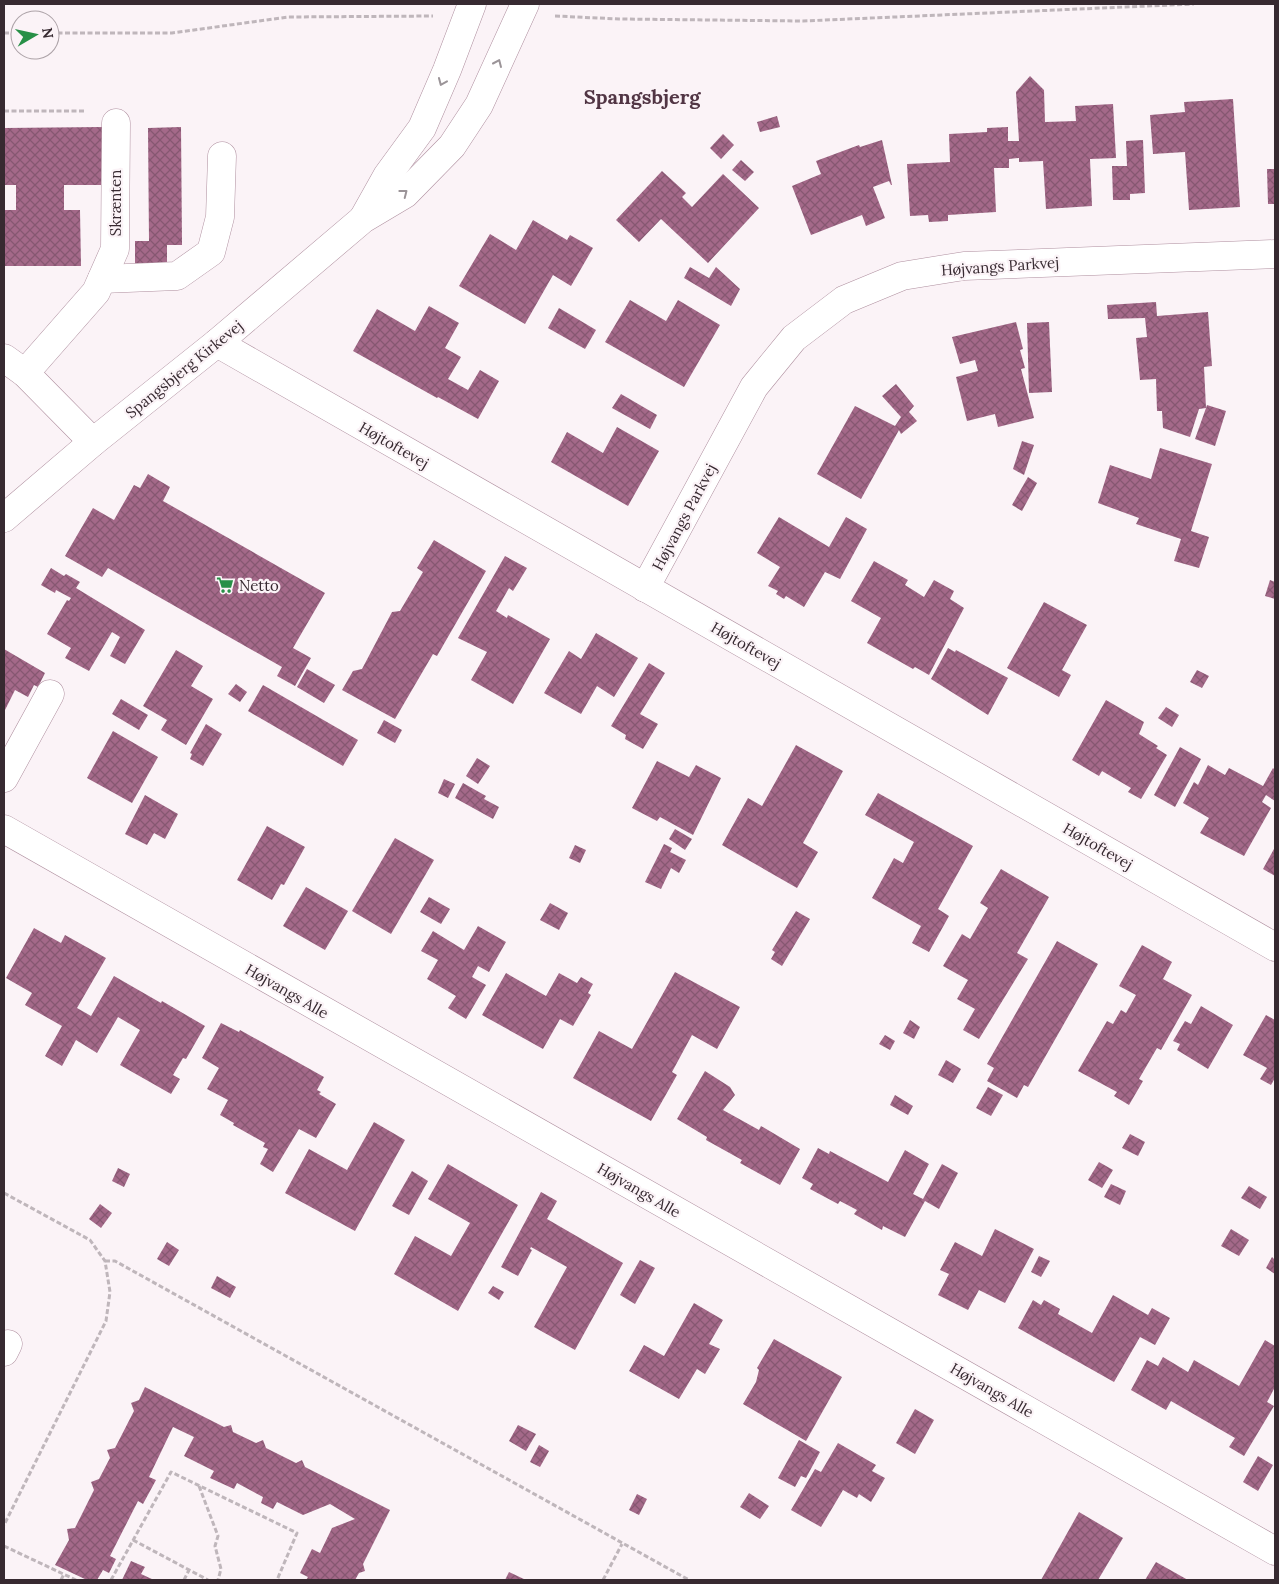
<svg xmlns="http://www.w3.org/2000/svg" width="1279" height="1584" font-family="Lora,serif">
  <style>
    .building { fill: url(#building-cross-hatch) }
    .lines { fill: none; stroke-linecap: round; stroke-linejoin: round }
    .minor-casing { stroke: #af8f9f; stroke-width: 29 }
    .path { stroke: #bfb6bb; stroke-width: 3; stroke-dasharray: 5 2.5; stroke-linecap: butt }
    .minor { stroke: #fff; stroke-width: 28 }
    .oneway { stroke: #9b9498 }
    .labels { text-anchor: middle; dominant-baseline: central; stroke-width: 4.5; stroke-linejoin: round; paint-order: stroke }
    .street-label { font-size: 15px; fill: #372a31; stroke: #fbf3f7 }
    .poi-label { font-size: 15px; fill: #372a31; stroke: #fbf3f7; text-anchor: start }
    .district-label { font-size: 20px; font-weight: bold; fill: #513544; stroke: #fbf3f7 }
  </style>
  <defs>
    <pattern id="building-cross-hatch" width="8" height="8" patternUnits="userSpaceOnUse" patternTransform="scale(1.25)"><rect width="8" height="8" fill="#a46989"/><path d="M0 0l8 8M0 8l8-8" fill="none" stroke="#865771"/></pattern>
  </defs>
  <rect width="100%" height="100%" fill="#fbf3f7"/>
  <g class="building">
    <polygon points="1030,76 1044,90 1045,122 1076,121 1075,106 1113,104 1116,158 1090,159 1092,206 1046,209 1043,161 1019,162 1019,158 1009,159 1009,168 994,168 996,212 948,215 948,221 929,222 928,215 910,216 907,164 950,162 949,134 987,132 987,128 1008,127 1008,141 1019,141 1016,92"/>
    <polygon points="1233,99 1240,207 1189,210 1185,152 1153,154 1150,115 1185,112 1184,102"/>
    <polygon points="777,116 780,127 760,132 757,122"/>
    <polygon points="102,127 102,185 64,185 64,210 80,210 81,266 4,266 4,210 16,210 16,185 4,185 4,128"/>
    <polygon points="181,127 182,245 167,245 167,266 135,266 135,241 149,241 148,128"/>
    <polygon points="723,134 734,145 721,159 710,148"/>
    <polygon points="882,140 892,185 891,185 889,181 873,187 885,218 866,226 862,215 811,235 792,186 821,174 816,161 859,145 860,147"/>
    <polygon points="1143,140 1145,193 1130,194 1130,200 1113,200 1112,166 1127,166 1126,141"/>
    <polygon points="741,160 754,172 745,181 732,170"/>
    <polygon points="1267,169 1275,169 1275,204 1268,204"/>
    <polygon points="662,171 686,193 682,197 692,207 723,174 759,208 708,263 661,219 639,242 616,220"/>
    <polygon points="533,220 567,240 570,235 593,248 571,286 553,275 525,324 459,286 490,234 516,250"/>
    <polygon points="690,267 709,278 716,267 740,289 731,306 684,278"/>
    <polygon points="630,300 666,321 678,300 720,325 684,387 605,342"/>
    <polygon points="1156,302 1157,316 1208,312 1212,366 1204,367 1206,408 1207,405 1226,411 1215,446 1195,439 1206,408 1199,409 1190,437 1163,428 1162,411 1157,411 1156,379 1140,380 1136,338 1147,337 1145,318 1108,319 1107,305"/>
    <polygon points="429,306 459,323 445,348 461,357 448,379 468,390 480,370 499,381 478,419 438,397 437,398 353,351 377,309 415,331"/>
    <polygon points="559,308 596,330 585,349 548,328"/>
    <polygon points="1016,322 1023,349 1020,350 1025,368 1021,369 1034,418 998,427 995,414 967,421 956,377 978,371 975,360 960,364 952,337"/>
    <polygon points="1049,322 1052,392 1029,393 1027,323"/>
    <polygon points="896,384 914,406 909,412 917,421 901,434 899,430 861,499 817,474 855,406 895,426 901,417 882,396"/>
    <polygon points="621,394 657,415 650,429 612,408"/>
    <polygon points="617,427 659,451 628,506 551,462 567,432 603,453"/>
    <polygon points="1022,441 1034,445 1024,475 1013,469"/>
    <polygon points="1160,448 1212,464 1191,531 1209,537 1199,568 1174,561 1181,539 1136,524 1139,518 1098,503 1110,465 1151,479"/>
    <polygon points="148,474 170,487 163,501 325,593 293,648 311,658 295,686 277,676 282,667 108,568 102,577 65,556 93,508 114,520 134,485 140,488"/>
    <polygon points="1028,477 1037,483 1022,511 1012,505"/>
    <polygon points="779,517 829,547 846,517 867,529 840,579 825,572 804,607 786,596 784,599 776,594 778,591 768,586 780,567 757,553"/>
    <polygon points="434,540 486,571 437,656 433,654 395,719 342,690 353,671 362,669 392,612 400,611 423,572 417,568"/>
    <polygon points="505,556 527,568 513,591 509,588 496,611 507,618 508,615 550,639 513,704 471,680 487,652 458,638"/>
    <polygon points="874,561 908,580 905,585 924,597 934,580 954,591 950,599 964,608 929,675 915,667 913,669 867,643 881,618 851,601"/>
    <polygon points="51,568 64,576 66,574 80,582 76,588 145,630 125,664 110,656 120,637 112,632 89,671 65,658 71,648 47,634 67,600 69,601 71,598 56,590 55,593 41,585"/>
    <polygon points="1270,580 1275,582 1275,599 1265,596"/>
    <polygon points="1044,602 1087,625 1062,670 1071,675 1059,697 1007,668"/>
    <polygon points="596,633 638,658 614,697 597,686 581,714 544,693 569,651 581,659"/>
    <polygon points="948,648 955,652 956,650 1008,678 988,715 931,679"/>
    <polygon points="4,649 45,673 38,687 34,685 28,697 15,690 4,712"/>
    <polygon points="176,650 203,666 191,686 213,699 186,745 161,730 167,720 143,706"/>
    <polygon points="649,663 665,673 640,714 658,724 643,749 625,739 626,735 611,726"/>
    <polygon points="307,669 335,685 324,703 297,687"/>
    <polygon points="1197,670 1209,676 1202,688 1190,682"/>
    <polygon points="236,684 247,692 240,702 228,694"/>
    <polygon points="263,685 358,740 343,766 248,711"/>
    <polygon points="121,699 148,715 139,730 112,714"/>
    <polygon points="1106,700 1144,722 1139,734 1158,746 1156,748 1167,755 1141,799 1128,792 1131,788 1102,771 1099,776 1072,760"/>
    <polygon points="1166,707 1179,715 1172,727 1158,718"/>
    <polygon points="384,720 402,730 395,743 377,733"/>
    <polygon points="206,724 222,734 203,766 190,759 192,754 190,753"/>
    <polygon points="113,731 158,757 132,803 87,778"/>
    <polygon points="796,745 843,771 803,843 818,852 797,888 722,845 748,798 762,806"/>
    <polygon points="1180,747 1201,759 1175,807 1154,795"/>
    <polygon points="477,758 490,766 478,784 466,776"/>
    <polygon points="657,761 689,777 696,765 721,778 693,835 660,817 657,821 632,808"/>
    <polygon points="1208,765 1225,775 1229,768 1263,786 1273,768 1275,770 1275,801 1266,795 1262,802 1271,808 1244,856 1200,833 1209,818 1183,803 1194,782 1198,785"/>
    <polygon points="444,779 455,784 448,798 438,793"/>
    <polygon points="463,783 486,796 484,799 499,807 493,819 455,798"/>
    <polygon points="878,793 973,846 938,909 949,916 929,952 912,943 921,926 872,898 894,858 903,863 914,842 865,815"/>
    <polygon points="145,795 178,814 165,839 154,833 147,845 125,834"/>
    <polygon points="267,826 305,847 284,885 281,884 272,900 237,880"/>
    <polygon points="675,829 692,839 685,850 669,839"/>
    <polygon points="395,838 434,860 391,934 352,911"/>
    <polygon points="664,844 672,848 670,852 686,860 679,873 671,868 661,889 645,882"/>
    <polygon points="575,845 586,850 580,863 569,858"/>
    <polygon points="1275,847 1275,876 1263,869"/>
    <polygon points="1001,869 1049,897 1017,953 1028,959 979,1039 963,1030 975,1009 957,999 968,980 943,966 962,934 970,939 988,908 980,903"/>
    <polygon points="306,887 348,911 325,950 283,926"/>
    <polygon points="429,897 450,909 441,924 420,912"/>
    <polygon points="550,903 568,913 559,930 540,920"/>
    <polygon points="796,911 810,919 782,966 771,959 775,952 772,950"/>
    <polygon points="478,926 506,942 489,972 478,966 472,977 486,985 466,1019 448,1008 456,996 427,979 438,960 421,951 433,931 464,950"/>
    <polygon points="34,928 61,943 65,935 106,958 77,1008 91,1016 114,976 161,1003 162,1001 205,1026 186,1059 183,1058 173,1075 180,1079 171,1094 120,1065 140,1030 118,1017 97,1053 76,1040 62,1066 45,1056 62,1026 25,1005 32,993 6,978"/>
    <polygon points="1057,941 1098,964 1028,1087 1024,1085 1017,1098 987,1081 994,1068 987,1064"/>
    <polygon points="1142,945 1172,962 1163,979 1192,995 1161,1050 1157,1048 1139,1079 1143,1081 1129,1105 1114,1096 1117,1092 1078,1071 1107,1021 1113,1024 1121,1010 1126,1013 1136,995 1119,986"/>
    <polygon points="675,972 740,1007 717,1049 692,1035 672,1072 677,1075 651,1121 573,1078 599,1031 632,1049"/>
    <polygon points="506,973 546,996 559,973 577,983 581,977 593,984 588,993 591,995 573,1026 560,1019 543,1049 482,1015"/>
    <polygon points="1201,1006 1233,1025 1208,1069 1177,1050 1180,1044 1173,1041 1185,1021 1191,1024"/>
    <polygon points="1266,1015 1275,1020 1275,1078 1271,1085 1260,1079 1267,1068 1243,1055"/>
    <polygon points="910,1020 920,1027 914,1039 903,1033"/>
    <polygon points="221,1023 239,1032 240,1030 324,1077 317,1090 321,1092 319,1094 336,1104 316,1138 299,1129 273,1172 260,1164 268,1149 263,1147 265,1143 233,1125 234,1123 220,1115 228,1100 207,1089 219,1068 202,1058"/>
    <polygon points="885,1035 895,1041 890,1050 879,1044"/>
    <polygon points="946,1060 961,1069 953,1083 938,1075"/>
    <polygon points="705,1071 730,1087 735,1095 723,1110 759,1130 761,1126 800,1149 780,1185 740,1163 742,1160 706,1140 707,1137 677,1119"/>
    <polygon points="988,1087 1003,1095 991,1116 976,1108"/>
    <polygon points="895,1095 913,1106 908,1115 890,1105"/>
    <polygon points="374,1122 405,1140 355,1231 285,1193 309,1149 347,1170"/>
    <polygon points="1130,1134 1145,1142 1138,1156 1122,1148"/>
    <polygon points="818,1148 829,1154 830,1151 888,1182 905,1150 929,1164 913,1194 923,1199 942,1164 958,1173 939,1209 925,1201 905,1237 883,1226 882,1230 854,1214 857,1210 840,1201 838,1204 810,1189 813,1184 802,1178"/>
    <polygon points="1099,1162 1113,1170 1102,1188 1088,1180"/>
    <polygon points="448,1164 518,1205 458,1311 394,1274 415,1236 451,1256 470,1223 428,1199"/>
    <polygon points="118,1168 130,1174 124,1187 112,1181"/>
    <polygon points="412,1171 428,1181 409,1215 392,1206"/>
    <polygon points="1111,1184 1126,1191 1120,1205 1104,1197"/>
    <polygon points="1249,1186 1267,1197 1260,1209 1241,1198"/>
    <polygon points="541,1192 557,1201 547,1219 623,1263 575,1350 534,1327 567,1267 531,1247 530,1249 532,1250 518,1276 501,1267"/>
    <polygon points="100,1204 112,1213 101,1228 89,1219"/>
    <polygon points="995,1229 1034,1249 1005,1303 979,1290 968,1310 938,1295 949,1274 940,1270 955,1242 982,1256"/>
    <polygon points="1231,1229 1249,1240 1239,1256 1221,1246"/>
    <polygon points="167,1242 179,1250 169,1266 157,1259"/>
    <polygon points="1039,1256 1050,1261 1041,1277 1031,1272"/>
    <polygon points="1272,1257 1275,1260 1275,1274 1266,1268"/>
    <polygon points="640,1260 655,1268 635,1304 620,1295"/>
    <polygon points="217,1276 236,1287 230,1298 211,1288"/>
    <polygon points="493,1286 504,1292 499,1300 488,1293"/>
    <polygon points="1113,1295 1148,1315 1152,1308 1170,1318 1155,1345 1140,1337 1114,1382 1018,1328 1033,1300 1041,1305 1044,1300 1060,1309 1058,1314 1092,1333"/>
    <polygon points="694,1303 723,1320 709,1344 720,1349 705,1374 697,1369 679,1399 629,1371 644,1345 664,1356"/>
    <polygon points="774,1339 842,1377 806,1441 743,1404 756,1382 759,1370 757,1368"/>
    <polygon points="1265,1340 1275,1346 1275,1387 1267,1402 1274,1406 1244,1456 1229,1447 1235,1438 1171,1401 1166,1410 1131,1390 1147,1360 1158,1366 1163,1357 1188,1372 1194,1360 1239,1386"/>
    <polygon points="145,1387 224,1427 231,1425 233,1432 256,1443 263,1440 266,1448 296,1463 302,1460 305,1467 390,1510 363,1564 365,1571 359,1573 355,1580 306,1580 308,1577 300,1573 312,1549 320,1553 332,1528 355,1519 330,1504 303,1515 277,1502 273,1509 261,1503 263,1497 237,1483 234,1489 210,1478 214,1471 184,1456 194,1437 173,1427 149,1477 156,1480 143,1504 138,1501 110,1556 116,1559 109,1573 103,1570 97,1580 87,1580 55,1565 69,1540 67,1529 75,1528 94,1490 91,1482 99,1479 110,1458 107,1450 115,1448 134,1411 131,1403 139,1400"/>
    <polygon points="915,1409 934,1420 915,1454 896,1443"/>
    <polygon points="518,1425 536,1434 526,1451 509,1441"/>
    <polygon points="799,1440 820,1452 806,1478 801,1476 795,1487 778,1478"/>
    <polygon points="838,1443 876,1465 872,1471 885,1478 871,1502 859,1494 857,1498 843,1490 821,1527 791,1510 815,1469 821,1472"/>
    <polygon points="539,1445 549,1451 540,1467 530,1462"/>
    <polygon points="1258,1456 1273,1465 1258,1491 1243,1482"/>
    <polygon points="749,1493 769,1506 760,1519 740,1507"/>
    <polygon points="637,1494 647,1499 639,1515 629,1510"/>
    <polygon points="1079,1512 1123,1538 1098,1580 1041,1580"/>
    <polygon points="131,1561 145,1567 141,1574 154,1580 122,1580"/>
    <polygon points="1156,1562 1188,1580 1145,1580"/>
    <polygon points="509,1572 526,1580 505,1580"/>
  </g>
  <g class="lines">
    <g class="minor-casing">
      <g id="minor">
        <polyline points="364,217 387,176 422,128 447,70 472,4"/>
        <polyline points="102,279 177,276 211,252 220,217 222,156"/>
        <polyline points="217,343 1275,947"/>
        <polyline points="4,358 25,373 93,442"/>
        <polyline points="25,373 96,292 115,249 116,123"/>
        <polyline points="4,518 93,442 217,343 363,219 405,194 452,146 479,105 525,4"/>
        <polyline points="645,588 754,387 794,338 844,300 902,276 964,266 1275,254"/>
        <polyline points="4,778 50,694"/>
        <polyline points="4,829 1275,1551"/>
        <polyline points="4,1352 8,1344"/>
      </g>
    </g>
    <g class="path">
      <polyline points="555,16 619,19 803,21 1194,4"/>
      <polyline points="4,33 20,33"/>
      <polyline points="50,33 172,33 288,17 433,16"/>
      <polyline points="4,111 86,111"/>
      <polyline points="4,1193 90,1240 105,1261 110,1292 106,1321 4,1525"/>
      <polyline points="105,1261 115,1261 689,1580"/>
      <polyline points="199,1486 218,1536 215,1546 221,1569 218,1580"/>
      <polyline points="133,1540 208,1580"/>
      <polyline points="4,1546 76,1580"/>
      <polyline points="61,1580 64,1574"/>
      <polyline points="111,1580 171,1472 297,1533 277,1580"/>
      <polyline points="184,1580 189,1570"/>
      <polyline points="603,1580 622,1544"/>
    </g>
    <use href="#minor" class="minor"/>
  </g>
  <defs><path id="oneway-chevron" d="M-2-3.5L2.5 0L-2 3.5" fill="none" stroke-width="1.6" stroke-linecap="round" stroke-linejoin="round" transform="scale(1.25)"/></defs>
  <g class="oneway">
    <use href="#oneway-chevron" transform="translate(498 63) rotate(-66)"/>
    <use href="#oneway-chevron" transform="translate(442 82) rotate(113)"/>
    <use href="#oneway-chevron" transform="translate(404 193) rotate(-38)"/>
  </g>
  <defs>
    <g id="supermarket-bare" transform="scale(1.35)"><path d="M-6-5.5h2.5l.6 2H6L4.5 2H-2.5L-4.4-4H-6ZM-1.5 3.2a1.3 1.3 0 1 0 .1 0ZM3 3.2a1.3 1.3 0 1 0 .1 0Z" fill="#279047" stroke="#fbf3f7" stroke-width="2.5" paint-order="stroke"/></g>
  </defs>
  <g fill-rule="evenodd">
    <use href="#supermarket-bare" x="225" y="585"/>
  </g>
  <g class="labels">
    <g class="street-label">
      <text transform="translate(115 203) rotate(-90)">Skrænten</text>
      <text transform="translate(1000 266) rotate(-4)">Højvangs Parkvej</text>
      <text transform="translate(184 369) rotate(-39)">Spangsbjerg Kirkevej</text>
      <text transform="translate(394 445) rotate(30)">Højtoftevej</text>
      <text transform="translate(684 517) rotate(-62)">Højvangs Parkvej</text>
      <text transform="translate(746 645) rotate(30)">Højtoftevej</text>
      <text transform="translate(1098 846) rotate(30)">Højtoftevej</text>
      <text transform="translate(287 991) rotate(30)">Højvangs Alle</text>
      <text transform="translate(639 1190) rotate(30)">Højvangs Alle</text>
      <text transform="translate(992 1390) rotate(30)">Højvangs Alle</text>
    </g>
    <g class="poi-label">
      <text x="239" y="585">Netto</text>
    </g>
    <g class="district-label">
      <text x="642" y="96">Spangsbjerg</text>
    </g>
  </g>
  <rect width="1279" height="1584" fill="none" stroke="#372a31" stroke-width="10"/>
  <g transform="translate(35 35) rotate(81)"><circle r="24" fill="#fbf3f7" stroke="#ada3a8"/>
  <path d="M0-4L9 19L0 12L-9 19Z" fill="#279047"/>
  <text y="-8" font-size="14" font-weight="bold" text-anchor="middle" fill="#372a31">N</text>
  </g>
</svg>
